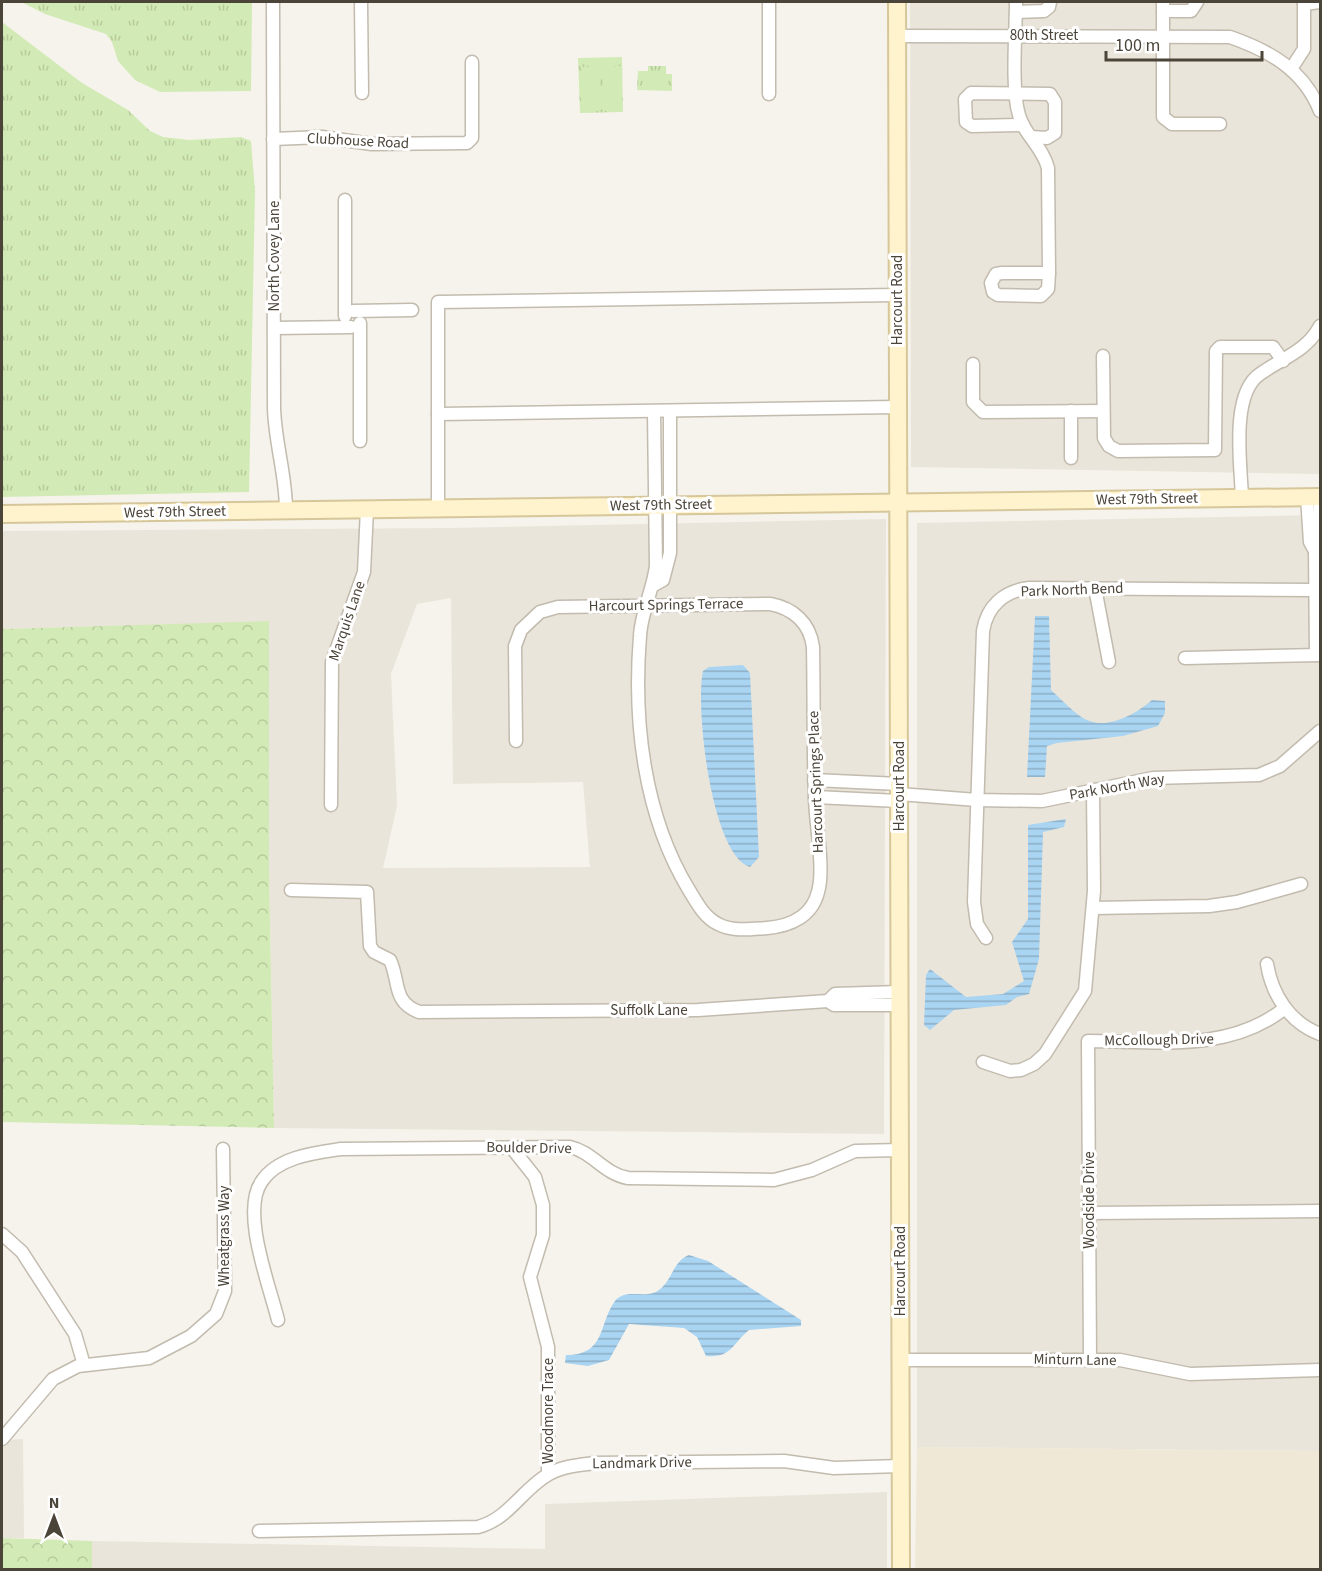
<svg xmlns="http://www.w3.org/2000/svg" width="1322" height="1571" font-family="'Source Sans 3',sans-serif">
  <style>
    .residential { fill: #eae5da; fill-rule: evenodd }
    .education { fill: #efe8d6 }
    .grass { fill: url(#grass-tufts) }
    .forest { fill: url(#forest-crowns) }
    .pitch { fill: #d2eab5 }
    .water { fill: url(#water-rules) }
    .lines { fill: none; stroke-linecap: round; stroke-linejoin: round }
    .street-casing { stroke: #c2bbae; stroke-width: 15 }
    .secondary-casing { stroke: #d6c79b; stroke-width: 20 }
    .street { stroke: #fff; stroke-width: 12 }
    .secondary { stroke: #fff3cd; stroke-width: 16 }
    .labels { text-anchor: middle; dominant-baseline: central; stroke-width: 6; stroke-linejoin: round; paint-order: stroke }
    .street-label { font-size: 15px; fill: #4b4439; stroke: #fff }
  </style>
  <defs>
    <pattern id="grass-tufts" width="24" height="20" patternUnits="userSpaceOnUse" patternTransform="scale(1.5)"><rect width="24" height="20" fill="#d2eab5"/><path d="M3 7l-1-3M5 7V3M7 7l1-3M15 17l-1-3M17 17v-4M19 17l1-3" fill="none" stroke="#b6ca9c"/></pattern>
    <pattern id="forest-crowns" width="20" height="18" patternUnits="userSpaceOnUse" patternTransform="scale(1.5)"><rect width="20" height="18" fill="#d2eab5"/><path d="M2 6a3 3 0 1 1 6 0M12 15a3 3 0 1 1 6 0" fill="none" stroke="#b6ca9c"/></pattern>
    <pattern id="water-rules" width="6" height="5" patternUnits="userSpaceOnUse" patternTransform="scale(1.5)"><rect width="6" height="5" fill="#a9d4f2"/><path d="M0 2.5h6" fill="none" stroke="#8caec5"/></pattern>
  </defs>
  <rect width="100%" height="100%" fill="#f6f3ec"/>
  <g class="residential">
    <polygon points="910,2 1320,2 1320,474 911,467"/>
    <polygon points="1320,515 1320,1451 917,1447 917,523"/>
    <path d="M 886,519 L 884,1134 L 274,1128 L 269,870 L 269,622 L 2,629 L 2,531 L 451,528 ZM 451,598 L 453,784 L 583,782 L 590,867 L 383,868 L 397,806 L 391,674 L 417,604 Z"/>
    <polygon points="23,1439 24,1538 2,1538 2,1440"/>
    <polygon points="887,1492 887,1569 92,1570 92,1541 545,1549 545,1504"/>
  </g>
  <polygon class="education" points="917,1447 1320,1451 1320,1569 915,1569"/>
  <g class="grass">
    <polygon points="21,2 252,2 251,91 160,92 135,80 118,61 112,42 106,34 45,14"/>
    <polygon points="2,22 82,83 128,110 150,131 163,137 189,140 241,137 251,141 255,191 249,492 2,497"/>
    <polygon points="622,57 623,112 580,113 578,58"/>
    <polygon points="648,66 666,66 666,74 672,74 672,91 637,90 638,71 648,71"/>
  </g>
  <g class="forest">
    <polygon points="269,621 269,870 274,1128 2,1122 2,629"/>
    <polygon points="2,1538 92,1541 92,1569 2,1569"/>
  </g>
  <g class="pitch">
    <polygon points="621,66 621,103 604,104 603,67"/>
    <polygon points="582,67 599,67 600,104 582,104"/>
  </g>
  <g class="water">
    <path d="M 1035,616 L 1049,616 L 1051,690 C 1061,699 1072,711 1083,718 C 1105,732 1136,714 1152,700 L 1165,701 L 1165,713 L 1158,726 L 1123,736 L 1057,743 L 1047,746 L 1045,777 L 1027,777 Z"/>
    <path d="M 743,665 L 750,673 L 759,857 L 750,867 C 711,856 695,706 703,671 L 709,667 Z"/>
    <polygon points="1066,819 1064,827 1043,832 1039,959 1029,994 1017,997 1006,1005 954,1010 930,1030 924,1025 926,975 930,969 966,997 1003,994 1024,981 1012,942 1028,919 1028,825"/>
    <path d="M 689,1255 L 708,1261 L 801,1320 L 801,1326 L 749,1330 C 732,1344 732,1358 706,1356 L 697,1337 L 684,1328 L 629,1324 L 609,1360 L 588,1366 L 565,1363 L 566,1355 C 606,1355 598,1325 615,1301 C 626,1287 646,1300 659,1290 C 672,1281 673,1261 689,1255 Z"/>
  </g>
  <g class="lines">
    <g class="street-casing">
      <g id="street">
        <path d="M 273,2 L 274,408 C 275,443 286,475 286,510"/>
        <polyline points="361,2 362,93"/>
        <polyline points="769,2 769,94"/>
        <path d="M 1016,2 C 1016,31 1011,89 1019,115 C 1024,135 1043,147 1048,168 L 1049,273"/>
        <polyline points="1163,2 1163,117 1172,124 1220,124"/>
        <polyline points="1304,4 1320,2"/>
        <polyline points="1163,11 1191,11 1197,2"/>
        <polyline points="1016,12 1044,11 1049,7 1050,2"/>
        <path d="M 897,36 L 1230,37 C 1270,51 1304,70 1320,111"/>
        <polyline points="1291,69 1304,49 1304,2"/>
        <polyline points="1023,125 972,126 966,122 965,99 971,93 1050,94 1055,102 1055,133 1047,138 1031,137"/>
        <polyline points="273,139 322,137 372,144 467,143 472,138 472,62"/>
        <polyline points="345,200 345,316"/>
        <polygon points="1002,273 1049,273 1048,289 1041,296 998,295 993,292 991,283 996,274"/>
        <polyline points="353,311 412,310"/>
        <polyline points="360,323 360,441"/>
        <polyline points="274,328 351,327"/>
        <polyline points="1103,356 1104,438 1109,446 1118,451 1215,450 1216,351 1220,347 1273,347 1283,361"/>
        <polyline points="973,364 973,402 983,412 1103,411"/>
        <polyline points="1071,411 1071,458"/>
        <polyline points="438,414 897,407"/>
        <polyline points="1307,497 1310,542 1315,551"/>
        <path d="M 1242,498 C 1241,466 1230,394 1260,374 C 1282,358 1306,352 1320,326"/>
        <polyline points="438,508 438,302 897,295"/>
        <polyline points="654,585 663,580 670,553 670,412"/>
        <polyline points="1095,588 1109,662"/>
        <polyline points="1316,655 1315,551 1320,537 1320,497"/>
        <polyline points="1185,658 1320,655"/>
        <path d="M 516,741 L 515,646 L 521,630 L 540,612 L 558,607 L 770,604 C 793,608 810,623 813,647 C 814,697 813,747 815,797 C 815,822 825,868 818,892 C 812,916 791,926 767,928 C 751,929 733,932 718,924 C 704,917 697,903 689,890 C 644,816 633,722 640,636 C 641,613 653,590 656,566 L 654,412"/>
        <polyline points="814,780 899,784"/>
        <polyline points="899,794 977,800 1042,801 1153,778 1259,775 1280,766 1320,731"/>
        <polyline points="815,797 899,801"/>
        <polyline points="331,805 332,662 364,572 367,509"/>
        <path d="M 291,890 L 367,892 L 370,946 L 374,952 L 390,960 C 400,981 392,1002 419,1012 L 698,1010 L 828,1001 L 835,994 L 899,992"/>
        <polyline points="1093,908 1209,906 1237,902 1301,884"/>
        <path d="M 986,938 L 977,924 L 974,902 L 983,631 C 987,606 1004,591 1029,588 L 1316,590"/>
        <path d="M 1267,964 C 1272,995 1290,1023 1320,1034"/>
        <polyline points="828,1001 834,1005 899,1005"/>
        <polyline points="983,1062 1010,1071 1021,1070 1034,1064 1045,1054 1085,991 1094,891 1093,790"/>
        <polyline points="511,1147 535,1177 543,1205 543,1235 530,1277 548,1347 548,1474"/>
        <polyline points="1089,1213 1320,1211"/>
        <polyline points="2,1234 22,1252 75,1334 84,1365"/>
        <path d="M 278,1320 C 270,1287 240,1211 262,1181 C 278,1157 314,1153 341,1149 L 570,1147 C 593,1152 604,1174 628,1178 L 774,1180 L 812,1170 L 855,1151 L 900,1150"/>
        <path d="M 1090,1359 L 1088,1041 C 1156,1041 1229,1053 1285,1008"/>
        <polyline points="900,1360 1120,1360 1190,1374 1320,1370"/>
        <polyline points="2,1439 53,1379 78,1366 149,1358 191,1336 216,1314 225,1291 223,1149"/>
        <path d="M 259,1531 L 478,1527 C 509,1519 522,1489 549,1474 C 563,1466 579,1465 595,1463 L 784,1461 L 834,1468 L 901,1466"/>
      </g>
    </g>
    <g class="secondary-casing">
      <g id="secondary">
        <polyline points="897,2 901,1570"/>
        <polyline points="2,514 1320,497"/>
      </g>
    </g>
    <use href="#street" class="street"/>
    <use href="#secondary" class="secondary"/>
  </g>
  <g class="labels">
    <g class="street-label">
      <text x="1044" y="35">80th Street</text>
      <text transform="translate(358 141) rotate(3)">Clubhouse Road</text>
      <text transform="translate(274 256) rotate(-90)">North Covey Lane</text>
      <text transform="translate(897 300) rotate(-90)">Harcourt Road</text>
      <text transform="translate(1147 499) rotate(-1)">West 79th Street</text>
      <text transform="translate(661 505) rotate(-1)">West 79th Street</text>
      <text transform="translate(175 512) rotate(-1)">West 79th Street</text>
      <text transform="translate(1072 590) rotate(-2)">Park North Bend</text>
      <text transform="translate(666 605) rotate(-1)">Harcourt Springs Terrace</text>
      <text transform="translate(347 621) rotate(-71)">Marquis Lane</text>
      <text transform="translate(816 782) rotate(-92)">Harcourt Springs Place</text>
      <text transform="translate(899 786) rotate(-90)">Harcourt Road</text>
      <text transform="translate(1117 787) rotate(-10)">Park North Way</text>
      <text x="649" y="1010">Suffolk Lane</text>
      <text transform="translate(1159 1040) rotate(-1)">McCollough Drive</text>
      <text transform="translate(529 1148) rotate(1)">Boulder Drive</text>
      <text transform="translate(1089 1200) rotate(-90)">Woodside Drive</text>
      <text transform="translate(224 1236) rotate(-90)">Wheatgrass Way</text>
      <text transform="translate(900 1271) rotate(-90)">Harcourt Road</text>
      <text transform="translate(1075 1360) rotate(1)">Minturn Lane</text>
      <text transform="translate(548 1411) rotate(-90)">Woodmore Trace</text>
      <text transform="translate(642 1463) rotate(-1)">Landmark Drive</text>
    </g>
  </g>
  <rect width="1322" height="1571" fill="none" stroke="#4b4439" stroke-width="6"/>
  <g transform="translate(54 1517)" stroke="#ffffff" stroke-width="4.5" paint-order="stroke">
  <path d="M0-4.5L10 22L0 15L-10 22Z" fill="#4b4439"/>
  <text y="-9" font-size="16" font-weight="bold" text-anchor="middle" fill="#4b4439">N</text>
  </g>
  <path d="M1106 51v9h156v-9" fill="none" stroke="#4b4439" stroke-width="3"/>
  <text x="1115" y="51" font-size="18" fill="#4b4439" stroke="#ffffff" stroke-width="4.5" paint-order="stroke">100 m</text>
</svg>
